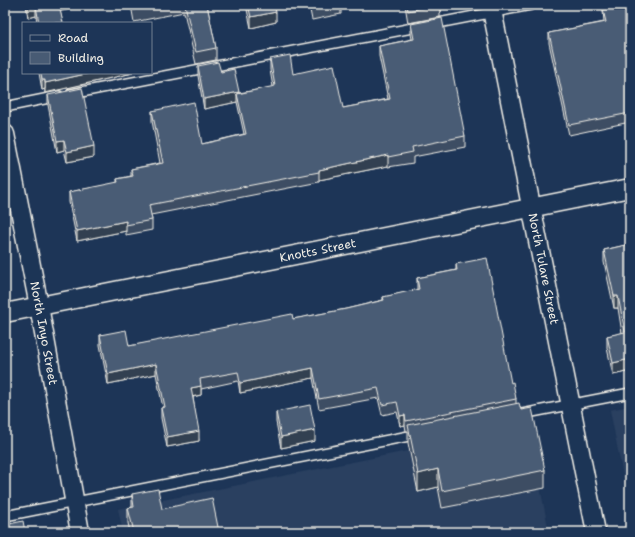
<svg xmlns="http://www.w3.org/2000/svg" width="635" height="537" font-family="'Shantell Sans',sans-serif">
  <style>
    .built { fill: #2a4060 }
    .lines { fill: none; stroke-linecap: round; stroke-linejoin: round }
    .lane-casing { stroke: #f4f1e8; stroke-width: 12 }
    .street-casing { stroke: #f4f1e8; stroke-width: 21 }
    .lane { stroke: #1d3557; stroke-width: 9 }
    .street { stroke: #1d3557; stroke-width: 18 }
    .wall { fill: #3e4e64; stroke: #f4f1e8 }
    .shaded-wall { fill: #324051; stroke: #f4f1e8 }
    .building { fill: #485b74; stroke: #f4f1e8 }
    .labels { text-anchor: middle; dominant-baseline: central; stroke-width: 3.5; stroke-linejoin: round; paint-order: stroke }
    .street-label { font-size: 12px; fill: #f4f1e8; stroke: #1d3557 }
  </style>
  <rect width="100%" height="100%" fill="#1d3557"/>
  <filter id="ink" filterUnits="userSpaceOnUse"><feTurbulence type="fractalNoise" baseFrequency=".025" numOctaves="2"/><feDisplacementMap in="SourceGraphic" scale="8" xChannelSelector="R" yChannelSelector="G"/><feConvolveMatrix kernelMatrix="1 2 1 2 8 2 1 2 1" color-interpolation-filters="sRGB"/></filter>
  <g filter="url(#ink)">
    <g class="built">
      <polygon points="630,406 630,511 610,410"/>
      <polygon points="528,427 549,532 123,532 118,509"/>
      <polygon points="37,525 38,532 5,532"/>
    </g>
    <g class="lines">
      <g class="lane-casing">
        <g id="lane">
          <polyline points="71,94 531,5"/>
          <polyline points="5,107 59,96"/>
          <polyline points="522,414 630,393"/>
          <polyline points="5,516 419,434"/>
        </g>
      </g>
      <g class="street-casing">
        <g id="street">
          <path id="s1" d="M 491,5 L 596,532"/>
          <path id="s2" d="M 5,134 L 39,306 L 80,532"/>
          <path id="s3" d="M 5,313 L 630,188"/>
        </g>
      </g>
      <use href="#lane" class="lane"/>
      <use href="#street" class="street"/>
    </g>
    <g class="wall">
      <polygon points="26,5 70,5 70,9 60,11 63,23 37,23 36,16 28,18"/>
      <polygon points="131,5 207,5 216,48 216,60 196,64 184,12 134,22"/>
      <polygon points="246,5 274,5 276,22 251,28"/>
      <polygon points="309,5 341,5 341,14 312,20"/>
      <polygon points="405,5 441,5 441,12 440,13 440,17 408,23"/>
      <polygon points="630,5 630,122 569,135 549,43 549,33 604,22 603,10"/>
      <polygon points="411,24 465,136 465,147 413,157 413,163 388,167 388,166 319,180 319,182 151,215 152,220 152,230 126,235 126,231 77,241 69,202 69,192 117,183 117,179 131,176 131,169 160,163 152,121 152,111 202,144 244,134 237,102 204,109 198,76 198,66 221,72 239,93 273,87 270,70 270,59 293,74 343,108 388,99 379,56 379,46 412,39 411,34"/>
      <polygon points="39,73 133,73 45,93 45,89 42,90"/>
      <polygon points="48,95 94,157 67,162 64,150 57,152 48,105"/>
      <polygon points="630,244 630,371 613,375 607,348 607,336 622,333 618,308 614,308 604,262 604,250"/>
      <polygon points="456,264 511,383 516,399 516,404 521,410 545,470 545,488 442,508 438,487 418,492 408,443 408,431 406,431 405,425 400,426 397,412 382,415 378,398 319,409 313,378 240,393 238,381 201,389 201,395 193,397 199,441 167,447 161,418 161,408 163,408 156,374 108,384 100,345 100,335 129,346 293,319 346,309 383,300 383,297 417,290 417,278 456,270"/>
      <polygon points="276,412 315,441 281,448 276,422"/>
      <polygon points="132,494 162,509 219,532 130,532 128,523 128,508 132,507"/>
    </g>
    <g class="shaded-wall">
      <polygon points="58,5 70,5 70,9 58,12"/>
      <polygon points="440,5 441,5 441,12 440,13"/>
      <polygon points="36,6 36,16 28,18 28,8"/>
      <polygon points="276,12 276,22 251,28 251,17"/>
      <polygon points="90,73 133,73 45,93 45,83"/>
      <polygon points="42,80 45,80 45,89 42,90"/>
      <polygon points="239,92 239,102 237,94 237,102 204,109 204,99"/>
      <polygon points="64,140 64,150 57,152 57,141"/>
      <polygon points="94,146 94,157 67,162 67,152"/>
      <polygon points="388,155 388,166 319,180 319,170"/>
      <polygon points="126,221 126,231 77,241 77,231"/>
      <rect x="614" y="296" width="4" height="12"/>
      <polygon points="630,359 630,371 613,375 613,363"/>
      <polygon points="156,364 156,374 108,384 108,374"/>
      <polygon points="313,368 313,378 240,393 240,383"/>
      <polygon points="201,386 201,395 191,397 191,388"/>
      <polygon points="405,415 405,425 400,426 400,416"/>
      <polygon points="315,430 315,441 281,448 281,437"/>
      <polygon points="199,431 199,441 167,447 167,437"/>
      <polygon points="438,469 438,487 418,492 418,474"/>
    </g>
    <g class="building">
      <polygon points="28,5 59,5 63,23 39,23 36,6 28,8"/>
      <polygon points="133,5 158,5 134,10"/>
      <polygon points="185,5 207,5 216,48 196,52"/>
      <polygon points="248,5 274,5 276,12 251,17"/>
      <polygon points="311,5 325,5 312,7"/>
      <polygon points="407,5 437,5 408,11"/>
      <polygon points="629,5 630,5 630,107 629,108 630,113 569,125 549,33 606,22 603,10"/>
      <polygon points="442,18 465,136 412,147 413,152 388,157 388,155 319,170 319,172 149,205 152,220 126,225 126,221 77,231 69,192 118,182 117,179 133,176 131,169 163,163 152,111 194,102 202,144 246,134 237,94 275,86 270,59 290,55 293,74 334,65 343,108 390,99 379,46 414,39 411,24"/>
      <polygon points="218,62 221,72 234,69 239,92 204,99 198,66"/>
      <polygon points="41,73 90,73 45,83 45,80 42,80"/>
      <polygon points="82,88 94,146 67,152 64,140 57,141 48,95"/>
      <polygon points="630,244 630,359 613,363 607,336 625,332 618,296 614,296 604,250"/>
      <polygon points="487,258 511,383 513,382 516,399 406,421 405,415 400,416 397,402 382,405 378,388 319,399 313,368 240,383 238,372 200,379 201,386 191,388 199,431 167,437 161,408 165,407 156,364 108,374 100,335 126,330 129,346 292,314 293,319 346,309 384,300 383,297 419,289 417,278 457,270 456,264"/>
      <polygon points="519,403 521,410 532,408 545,470 442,491 438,469 418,474 408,425"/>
      <polygon points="310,405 315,430 281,437 276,412"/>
      <polygon points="158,489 162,509 212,498 219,532 134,532 128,508 134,507 132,494"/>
      <polygon points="23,521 25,532 5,532 5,525"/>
      <polygon points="277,529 278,532 262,532"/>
    </g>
  </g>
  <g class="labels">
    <g class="street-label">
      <text stroke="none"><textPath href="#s3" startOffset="319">Knotts Street</textPath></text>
      <text stroke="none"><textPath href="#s1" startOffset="269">North Tulare Street</textPath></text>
      <text stroke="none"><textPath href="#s2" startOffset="203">North Inyo Street</textPath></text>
    </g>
  </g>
  <rect width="635" height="537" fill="none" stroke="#1d3557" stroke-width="20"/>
  <rect x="10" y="10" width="615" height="517" fill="none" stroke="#f4f1e8" stroke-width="1.5" filter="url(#ink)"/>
  <rect x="22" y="22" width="130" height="52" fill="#1d3557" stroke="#738091"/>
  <rect x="30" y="35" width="20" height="6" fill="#1d3557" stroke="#738091"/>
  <text x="58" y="42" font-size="12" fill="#f4f1e8">Road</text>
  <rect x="30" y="52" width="20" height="12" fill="#485b74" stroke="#738091"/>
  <text x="58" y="62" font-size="12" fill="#f4f1e8">Building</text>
</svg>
